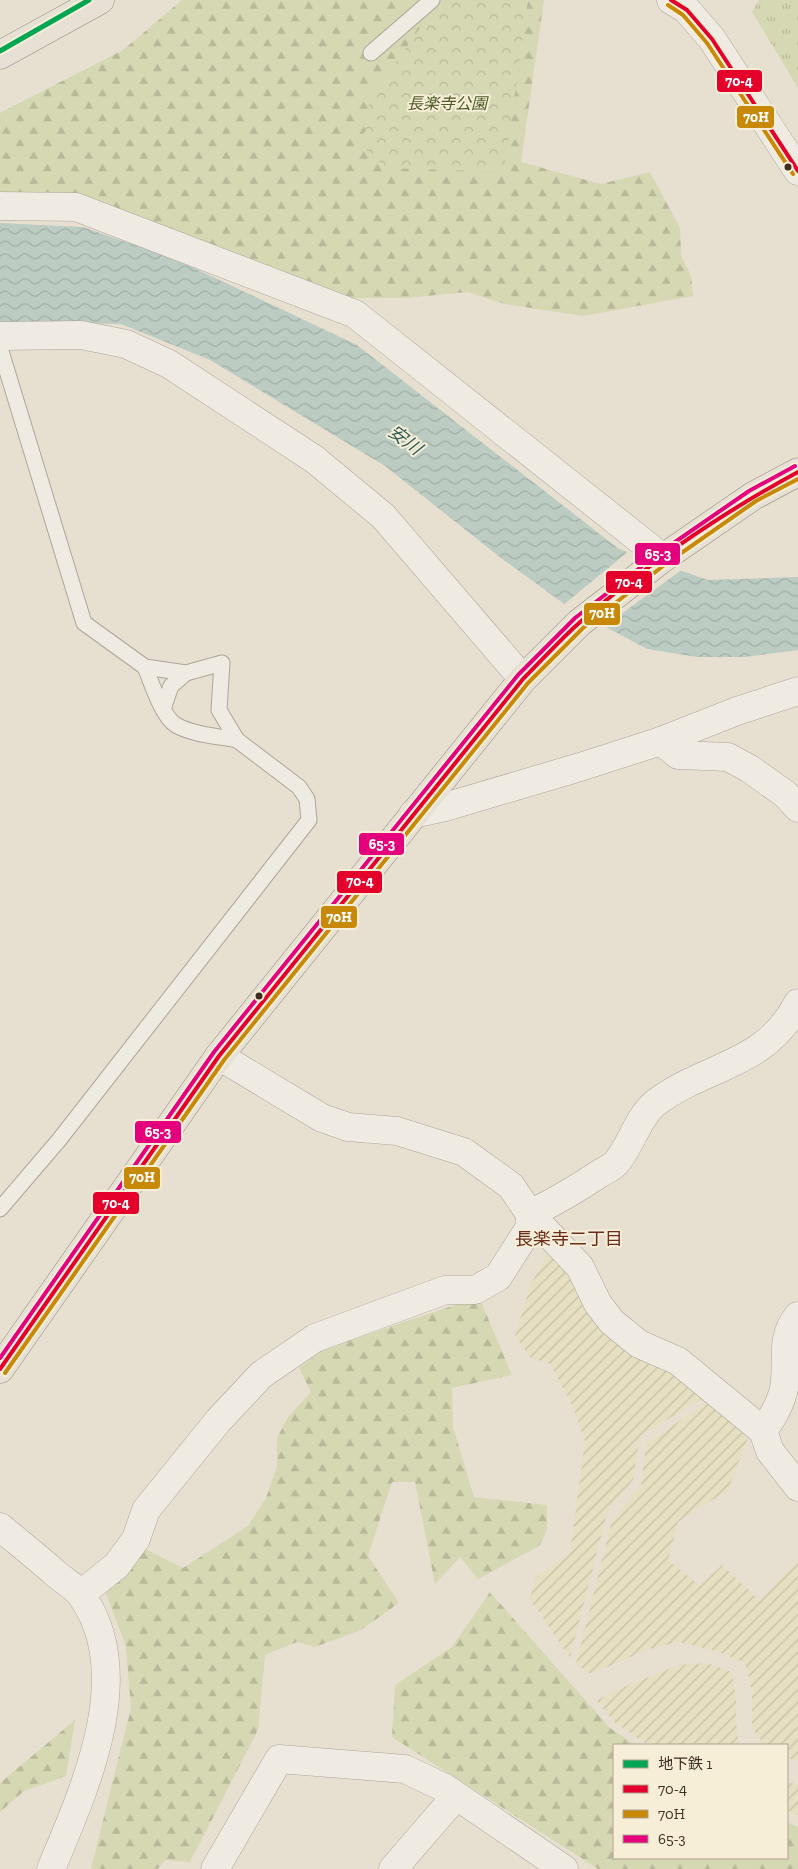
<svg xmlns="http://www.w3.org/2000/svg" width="798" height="1869" font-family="'Zilla Slab','Noto Sans JP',serif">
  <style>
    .farmland { fill: url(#farmland-furrows) }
    .grass { fill: url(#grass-tufts) }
    .forest { fill: url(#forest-firs) }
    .park { fill: url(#park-crowns) }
    .water { fill: url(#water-waves) }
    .pier { fill: #e7e0d1 }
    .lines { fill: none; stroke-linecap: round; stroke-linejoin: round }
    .lane-casing { stroke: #ada599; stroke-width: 17 }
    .street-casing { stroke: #ada599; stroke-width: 29 }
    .primary-casing { stroke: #928b80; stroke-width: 29 }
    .lane { stroke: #efebe3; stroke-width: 15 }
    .street { stroke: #efebe3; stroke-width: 28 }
    .primary { stroke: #e6e1d4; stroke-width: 28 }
    .bus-1-casing { stroke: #f7eed8; stroke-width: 8 }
    .bus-2-casing { stroke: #f7eed8; stroke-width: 8 }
    .bus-3-casing { stroke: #f7eed8; stroke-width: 8 }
    .bus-1 { stroke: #e4002b; stroke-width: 4 }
    .bus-2 { stroke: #c88808; stroke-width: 4 }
    .bus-3 { stroke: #e5007d; stroke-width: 4 }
    .metro-1-casing { stroke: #f7eed8; stroke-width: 9 }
    .metro-1 { stroke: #00a651; stroke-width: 5 }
    .bus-dot { fill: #3d2e20; stroke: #f7eed8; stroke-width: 2 }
    .labels { text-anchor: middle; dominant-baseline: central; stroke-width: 4; stroke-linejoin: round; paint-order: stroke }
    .park-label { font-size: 16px; font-style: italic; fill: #4d5a26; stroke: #f7eed8 }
    .water-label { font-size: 18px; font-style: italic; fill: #2f5d5a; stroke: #f7eed8 }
    .neighbourhood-label { font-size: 18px; fill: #6b2e1e; stroke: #f7eed8 }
    .line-badge { stroke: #f7eed8; stroke-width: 2 }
    .badge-label { font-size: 14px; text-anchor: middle; font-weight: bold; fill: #fff }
  </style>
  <defs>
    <pattern id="farmland-furrows" width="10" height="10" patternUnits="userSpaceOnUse" patternTransform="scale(1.25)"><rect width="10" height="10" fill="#e6dfc2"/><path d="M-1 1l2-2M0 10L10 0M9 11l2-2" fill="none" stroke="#c6c0a6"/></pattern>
    <pattern id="grass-tufts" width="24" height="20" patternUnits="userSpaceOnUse" patternTransform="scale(1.25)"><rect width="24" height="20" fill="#d6d7b3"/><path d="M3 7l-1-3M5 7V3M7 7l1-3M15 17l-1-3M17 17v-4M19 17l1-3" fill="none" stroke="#b9b99a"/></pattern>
    <pattern id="forest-firs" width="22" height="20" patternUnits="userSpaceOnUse" patternTransform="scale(1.25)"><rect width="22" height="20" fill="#d6d7b3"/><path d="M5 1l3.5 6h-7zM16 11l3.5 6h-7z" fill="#b9b99a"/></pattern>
    <pattern id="park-crowns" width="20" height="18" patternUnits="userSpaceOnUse" patternTransform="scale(1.25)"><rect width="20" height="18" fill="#d6d7b3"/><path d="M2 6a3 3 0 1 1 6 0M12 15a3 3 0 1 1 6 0" fill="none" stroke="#b9b99a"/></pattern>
    <pattern id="water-waves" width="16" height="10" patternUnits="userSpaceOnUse" patternTransform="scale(1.25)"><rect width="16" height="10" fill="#bcccc2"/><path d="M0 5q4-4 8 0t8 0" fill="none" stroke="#a2b0a6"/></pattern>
  </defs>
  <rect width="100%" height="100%" fill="#e7e0d1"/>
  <g class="farmland">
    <polygon points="551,1246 670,1368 703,1398 640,1436 633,1480 607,1513 570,1658 530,1599 535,1578 570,1553 585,1441 573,1407 550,1364 530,1357 515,1336 531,1284"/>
    <polygon points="709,1402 748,1438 728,1490 678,1522 668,1560 700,1586 722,1565 760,1601 798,1560 798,1761 787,1758 787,1745 764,1745 752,1728 752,1691 745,1663 716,1651 679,1642 649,1649 591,1674 576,1664 612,1520 641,1486 646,1443"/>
    <polygon points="707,1663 732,1672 736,1697 736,1723 739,1745 648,1745 614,1722 597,1701 614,1691 679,1665"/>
    <polygon points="787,1782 798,1784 798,1815 787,1810"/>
  </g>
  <polygon class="grass" points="759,0 798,0 798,88 752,12"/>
  <g class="forest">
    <polygon points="182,0 544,0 521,162 601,184 650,172 680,228 681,255 691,276 693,296 583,316 504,304 468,292 406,298 342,298 0,194 0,113 123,50"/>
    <polygon points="479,1297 512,1375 452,1388 453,1427 474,1497 547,1505 547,1530 539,1546 478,1579 460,1557 435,1584 415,1482 392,1482 368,1556 399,1603 361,1630 315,1647 297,1642 265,1655 258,1730 190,1862 165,1860 158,1869 91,1869 131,1708 126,1647 104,1588 141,1547 183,1568 248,1526 266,1498 277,1466 277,1438 288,1417 311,1392 299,1368 324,1349"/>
    <polygon points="490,1592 610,1728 635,1745 614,1745 614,1858 787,1858 787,1822 798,1827 798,1869 598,1869 392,1737 395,1685 452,1647"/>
    <polygon points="75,1720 66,1776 24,1791 0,1812 0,1783"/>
  </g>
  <polygon class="park" points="448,0 528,0 504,172 386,168 362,146 370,98 433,10"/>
  <polygon class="water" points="0,223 83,227 177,260 357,345 619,549 708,580 798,577 798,650 745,657 697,657 647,649 567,606 501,558 385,466 210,360 121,324 0,322"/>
  <polygon class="pier" points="630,550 683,569 602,628 562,606"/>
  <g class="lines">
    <g class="lane-casing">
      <g id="lane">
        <polyline points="371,53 432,0"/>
        <polyline points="0,348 84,623 145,667 186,673 222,663 219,710 237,740 299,787 307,799 309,820 59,1140 0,1209"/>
        <path d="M 145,667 C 151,681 162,717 176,725 C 193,735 218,736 237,740"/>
        <polyline points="163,709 171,686 186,673"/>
      </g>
    </g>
    <g class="street-casing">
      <g id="street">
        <polyline points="671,0 687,10 712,39 798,171"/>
        <polyline points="0,206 76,207 355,314 663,558"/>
        <polyline points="0,336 81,335 126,344 169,364 314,459 383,516 523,679"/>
        <polyline points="661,741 678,755 728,757 750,769 785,794 798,808"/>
        <polyline points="413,814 445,807 580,767 661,741 737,711 798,691"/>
        <path d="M 798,1003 C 765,1066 709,1064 658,1101 C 638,1115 631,1147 615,1164 C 611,1168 604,1171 599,1174 C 577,1189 554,1202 530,1214 L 580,1267 L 598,1304 L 612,1322 L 639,1344 L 678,1361 L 763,1431 L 770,1451 L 798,1487"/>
        <path d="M 763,1431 C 772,1418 781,1404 784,1388 C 789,1362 779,1339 798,1316"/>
        <path d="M 0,1527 C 18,1542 37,1557 55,1573 C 63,1580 75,1587 81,1595 C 138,1674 84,1790 51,1869"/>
        <polyline points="81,1594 117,1565 136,1539 146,1510 218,1421 261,1375 315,1338 445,1290 475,1290 498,1277 530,1227 530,1214 511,1186 464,1152 397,1131 348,1127 322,1118 219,1056"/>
        <polyline points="215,1869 279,1759 405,1769 445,1788 564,1869"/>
        <polyline points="393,1869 456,1796"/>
      </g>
    </g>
    <g class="primary-casing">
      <g id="primary">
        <polyline points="0,55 100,0"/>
        <polyline points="0,1369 219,1056 523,679 579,623 663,558 753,496 798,472"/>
      </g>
    </g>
    <use href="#lane" class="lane"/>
    <use href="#street" class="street"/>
    <use href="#primary" class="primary"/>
    <g class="bus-1-casing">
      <g id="bus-1">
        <polyline points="671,0 687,10 712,39 798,171"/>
        <path d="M 0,1369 L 219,1056 L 523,679 C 542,660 560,640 579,623 C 645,566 722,513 798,472"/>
      </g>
    </g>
    <g class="bus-2-casing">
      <g id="bus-2">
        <polyline points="668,5 683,15 707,43 793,174"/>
        <polyline points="5,1373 224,1060 528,683 583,628 667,563 756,501 798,479"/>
      </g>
    </g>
    <g class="bus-3-casing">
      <polyline id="bus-3" points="0,1358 214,1052 518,675 575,618 659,553 749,491 795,466"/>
    </g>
    <use href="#bus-1" class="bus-1"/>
    <use href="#bus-2" class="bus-2"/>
    <use href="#bus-3" class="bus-3"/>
    <g class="metro-1-casing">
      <polyline id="metro-1" points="0,51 89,0"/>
    </g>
    <use href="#metro-1" class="metro-1"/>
  </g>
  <g class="bus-dot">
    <circle cx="788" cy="167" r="4.5"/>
    <circle cx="259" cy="996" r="4.5"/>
  </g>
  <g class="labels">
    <g class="park-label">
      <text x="447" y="103">長楽寺公園</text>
    </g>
    <g class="water-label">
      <text transform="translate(405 440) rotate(37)">安川</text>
    </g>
    <g class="neighbourhood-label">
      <text x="569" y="1239">長楽寺二丁目</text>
    </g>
  </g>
  <g class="line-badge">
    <rect x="716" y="69" width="47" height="24" rx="5" fill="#e4002b"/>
    <rect x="736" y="105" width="39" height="24" rx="5" fill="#c88808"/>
    <rect x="634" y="542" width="47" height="24" rx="5" fill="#e5007d"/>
    <rect x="605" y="570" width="48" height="24" rx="5" fill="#e4002b"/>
    <rect x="583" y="602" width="38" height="24" rx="5" fill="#c88808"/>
    <rect x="358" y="832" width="47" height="24" rx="5" fill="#e5007d"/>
    <rect x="336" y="870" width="47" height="24" rx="5" fill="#e4002b"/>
    <rect x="320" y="905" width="38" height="24" rx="5" fill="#c88808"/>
    <rect x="134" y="1120" width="48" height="24" rx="5" fill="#e5007d"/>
    <rect x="123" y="1166" width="38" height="24" rx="5" fill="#c88808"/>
    <rect x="92" y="1191" width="48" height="24" rx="5" fill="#e4002b"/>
  </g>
  <g class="badge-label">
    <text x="739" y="86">70-4</text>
    <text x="756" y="122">70H</text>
    <text x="658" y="559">65-3</text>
    <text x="629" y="587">70-4</text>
    <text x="602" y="618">70H</text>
    <text x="382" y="849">65-3</text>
    <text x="360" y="886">70-4</text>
    <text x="339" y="922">70H</text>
    <text x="158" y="1137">65-3</text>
    <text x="142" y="1182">70H</text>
    <text x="116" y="1208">70-4</text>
  </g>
  <rect x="613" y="1744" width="175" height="115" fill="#f7eed8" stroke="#ada18e"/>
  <rect x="623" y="1760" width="25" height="8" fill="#00a651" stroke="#ada18e"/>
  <text x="658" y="1769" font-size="15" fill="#3d2e20">地下鉄 1</text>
  <rect x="623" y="1785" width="25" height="8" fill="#e4002b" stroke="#ada18e"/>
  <text x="658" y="1794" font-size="15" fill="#3d2e20">70-4</text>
  <rect x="623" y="1810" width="25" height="8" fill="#c88808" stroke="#ada18e"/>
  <text x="658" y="1819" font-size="15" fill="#3d2e20">70H</text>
  <rect x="623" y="1835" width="25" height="8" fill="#e5007d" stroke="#ada18e"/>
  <text x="658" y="1844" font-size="15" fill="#3d2e20">65-3</text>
</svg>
